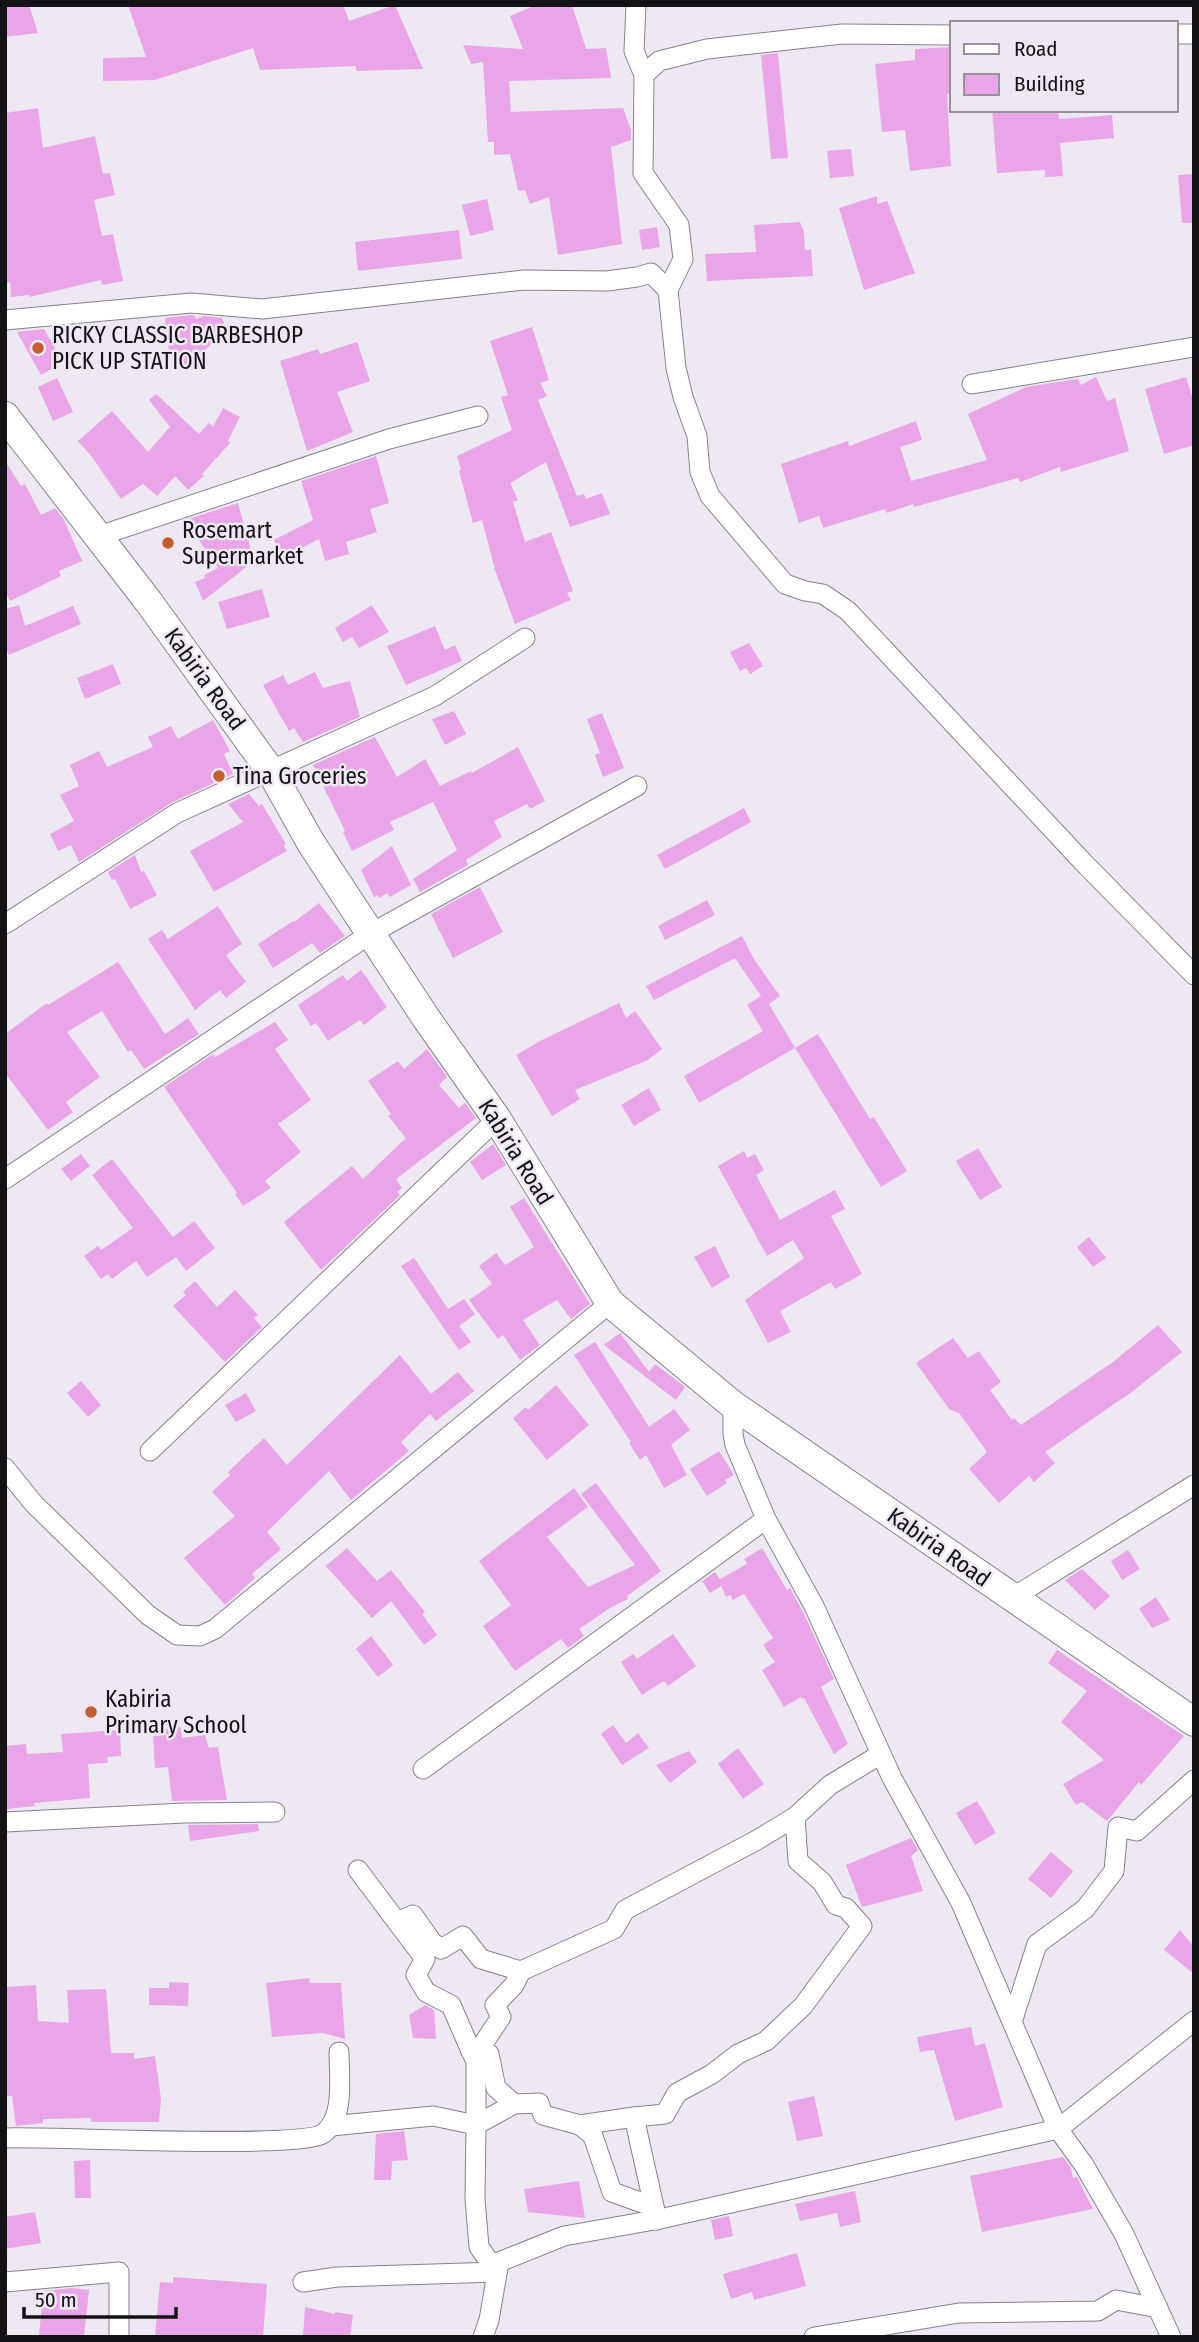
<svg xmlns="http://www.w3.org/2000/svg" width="1199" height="2342" font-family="'Fira Sans Condensed',sans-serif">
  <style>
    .building { fill: #eaa5e8 }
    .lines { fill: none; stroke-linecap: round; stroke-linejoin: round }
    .street-casing { stroke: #86828a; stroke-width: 21 }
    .secondary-casing { stroke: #86828a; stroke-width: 30 }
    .street { stroke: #fff; stroke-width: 19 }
    .secondary { stroke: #fff; stroke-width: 28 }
    .poi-dot { fill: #c45d30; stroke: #ede8f2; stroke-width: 2.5 }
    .labels { text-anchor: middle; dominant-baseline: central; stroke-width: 5; stroke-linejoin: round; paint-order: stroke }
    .poi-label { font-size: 23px; fill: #131215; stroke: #ede8f2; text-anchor: start }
    .street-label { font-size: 23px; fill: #131215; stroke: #ede8f2 }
  </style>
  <rect width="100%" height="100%" fill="#ede8f2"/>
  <g class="building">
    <polygon points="5,5 29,5 38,33 5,37"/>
    <polygon points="128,5 343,5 349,21 395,5 423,69 357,71 355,66 260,70 253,48 155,80 103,81 103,58 146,57"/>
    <polygon points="536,5 572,5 586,49 606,48 611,78 509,81 511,112 623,108 631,130 631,140 611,147 622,244 558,255 549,197 530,204 525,190 518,191 510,154 494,155 494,142 488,142 483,62 471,64 463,45 523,49 510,16"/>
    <polygon points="952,47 952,94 947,94 951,166 910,171 905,130 882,132 875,64 915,60 915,49"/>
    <polygon points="778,53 788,158 771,159 761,55"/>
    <polygon points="38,108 43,148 95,136 103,174 110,173 115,195 94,200 102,236 113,234 123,281 102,285 101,280 30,297 29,295 11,297 10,282 5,283 5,113"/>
    <polygon points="992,110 1058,110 1059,119 1112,115 1114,138 1060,143 1063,176 1045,177 1045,170 997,173"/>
    <polygon points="851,149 854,176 830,178 827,151"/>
    <polygon points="1194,174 1194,223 1182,223 1178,175"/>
    <polygon points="877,196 877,204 887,201 915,273 864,290 839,208"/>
    <polygon points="487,199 494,230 470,236 462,205"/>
    <polygon points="800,222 804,232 805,250 811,249 813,276 707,281 705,254 756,252 754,225"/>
    <polygon points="657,227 660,247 642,250 639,230"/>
    <polygon points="459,230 462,259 358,271 355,242"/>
    <polygon points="191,315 195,316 196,319 204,316 222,318 229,337 212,343 188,369 169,352 165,318"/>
    <polygon points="532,327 549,380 540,383 547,396 538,400 577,496 584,494 586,499 602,493 610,514 570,527 546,462 510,483 518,500 513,502 525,542 551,532 573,591 567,593 571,600 515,624 495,570 482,520 473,523 459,471 461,470 457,456 512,430 501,397 508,395 490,341"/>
    <polygon points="44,329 63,362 41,375 17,332"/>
    <polygon points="357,342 370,381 337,392 353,432 307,451 280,361 318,349 320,354"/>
    <polygon points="1096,377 1107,401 1115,398 1129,451 1061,472 1060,467 1020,482 1018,478 914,507 913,504 887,513 885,509 823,528 819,516 799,523 781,464 848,441 849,446 916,421 922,440 900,447 911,481 987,460 968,414 1026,387 1078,379 1081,385"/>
    <polygon points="1186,377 1194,403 1194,445 1164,454 1145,389"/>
    <polygon points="57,378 73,412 53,421 38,387"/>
    <polygon points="156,394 199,434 209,423 213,427 223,408 240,417 228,441 230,443 202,474 204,476 188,490 175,476 157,496 143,484 121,499 92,457 78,441 112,411 148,452 170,427 149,400"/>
    <polygon points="376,456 389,503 370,509 377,532 346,542 349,554 325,561 319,539 283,558 274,540 313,520 301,481"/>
    <polygon points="5,461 21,486 25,484 41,515 55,508 64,520 82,561 59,571 61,576 10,601 5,590"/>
    <polygon points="238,503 254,561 203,601 195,582 205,578 204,575 218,568 185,520"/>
    <polygon points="262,589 270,617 227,629 218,602"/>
    <polygon points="19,605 25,626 73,606 81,624 9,655 5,646 5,609"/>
    <polygon points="372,605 389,632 359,648 352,637 343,642 335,628"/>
    <polygon points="435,626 445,650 455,645 462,661 406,685 387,646"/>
    <polygon points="749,643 763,666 750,674 746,668 740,671 730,652"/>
    <polygon points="113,664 121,684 85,699 77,678"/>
    <polygon points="315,672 323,688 350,681 360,717 303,742 294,728 289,731 263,685 283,675 288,685"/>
    <polygon points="454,711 466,734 445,745 432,719"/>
    <polygon points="602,713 624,768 603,777 595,755 600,753 587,719"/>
    <polygon points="213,720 230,751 224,754 233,774 171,803 79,862 71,845 58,851 50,834 74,821 60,795 79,786 70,765 99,751 107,767 153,747 148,737 171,726 178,739"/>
    <polygon points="375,737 397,777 425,759 440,786 471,771 472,773 518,747 545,801 530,809 527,804 494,821 502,837 466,860 468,865 420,892 413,879 457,850 433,802 390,822 394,830 352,851 343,832 345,831 313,765"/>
    <polygon points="249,794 259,806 262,804 286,844 284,846 287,851 214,892 190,851 243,822 228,804"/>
    <polygon points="744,808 751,822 665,869 657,855"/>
    <polygon points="392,846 411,885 390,897 387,893 379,898 378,895 374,897 361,870"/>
    <polygon points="135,855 141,872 144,871 157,895 130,909 115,879 112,880 108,872"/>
    <polygon points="480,887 503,932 453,958 431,914"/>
    <polygon points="707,900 715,915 665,940 658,926"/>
    <polygon points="319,903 345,936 320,953 312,943 273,968 258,944 293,921 294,922"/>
    <polygon points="218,906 242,944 226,955 246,982 226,998 220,990 195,1010 148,939 162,930 168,939"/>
    <polygon points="742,936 754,959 780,996 769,1004 795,1048 699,1103 684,1076 763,1031 747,1005 761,996 735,958 654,1000 646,986"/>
    <polygon points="118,962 165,1034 188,1018 199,1034 144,1069 131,1050 128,1052 102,1011 67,1032 100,1077 66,1102 73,1112 48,1130 5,1073 5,1034 47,1003 48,1005"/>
    <polygon points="361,970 387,1007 364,1025 360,1020 328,1041 316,1023 311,1026 298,1005 343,975 347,981"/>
    <polygon points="619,1003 626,1018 635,1011 662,1049 648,1060 575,1090 580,1099 552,1116 516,1055 542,1040"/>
    <polygon points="275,1022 288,1040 275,1049 311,1100 278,1124 301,1152 265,1181 271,1188 243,1206 235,1194 237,1193 164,1087 213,1054 215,1057"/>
    <polygon points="818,1034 870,1119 874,1117 907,1171 881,1187 795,1048"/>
    <polygon points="427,1049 447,1077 439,1085 459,1108 465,1103 476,1118 396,1179 402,1188 397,1192 400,1195 321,1270 284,1222 352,1166 363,1179 406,1138 388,1116 391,1114 368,1081 398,1061 404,1069"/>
    <polygon points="649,1088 661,1110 634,1126 621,1105"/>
    <polygon points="493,1144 506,1165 482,1180 470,1162"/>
    <polygon points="978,1148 1002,1187 980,1200 956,1161"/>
    <polygon points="744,1151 747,1158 755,1154 764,1170 756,1175 780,1220 835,1190 845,1209 831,1216 862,1274 835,1289 831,1282 780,1311 791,1332 768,1343 745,1300 804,1258 793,1240 767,1256 718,1166"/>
    <polygon points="81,1154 90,1166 71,1181 61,1169"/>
    <polygon points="112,1159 173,1237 194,1221 215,1248 186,1271 176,1257 147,1277 136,1261 112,1279 108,1274 101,1279 84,1256 98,1246 101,1250 133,1228 92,1175"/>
    <polygon points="524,1198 590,1304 571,1319 557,1300 523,1320 540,1345 520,1360 503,1335 498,1339 469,1300 492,1284 479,1266 496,1253 505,1265 534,1247 510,1207"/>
    <polygon points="1089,1237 1106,1258 1093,1267 1077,1247"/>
    <polygon points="715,1246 730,1277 712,1288 694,1257"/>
    <polygon points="414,1258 448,1309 464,1299 475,1314 459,1326 471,1342 459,1350 401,1266"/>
    <polygon points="195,1281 217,1307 235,1290 258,1315 254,1318 262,1327 225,1362 173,1306 186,1295 183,1292"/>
    <polygon points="1158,1325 1182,1352 1133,1391 1045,1452 1055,1463 1034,1482 1029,1476 999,1503 969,1469 987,1452 959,1413 949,1409 916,1363 953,1338 968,1358 979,1351 1001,1382 990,1390 1012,1420 1014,1418 1021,1425 1113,1362"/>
    <polygon points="620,1333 649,1372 655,1364 685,1387 676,1400 604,1345"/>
    <polygon points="595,1342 649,1427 674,1409 690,1430 671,1445 687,1475 664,1488 646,1455 640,1460 629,1443 631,1442 574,1355"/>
    <polygon points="400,1355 431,1394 458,1372 474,1391 436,1421 430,1414 401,1442 409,1451 351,1500 329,1471 267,1532 281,1549 252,1574 255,1578 225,1605 184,1558 235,1516 212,1492 230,1475 228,1472 264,1438 287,1465"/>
    <polygon points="81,1381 101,1405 88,1417 67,1393"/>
    <polygon points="556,1385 589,1425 547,1460 513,1418 526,1407 528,1410"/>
    <polygon points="246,1393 256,1411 236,1422 225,1405"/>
    <polygon points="719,1451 734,1475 725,1480 727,1483 707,1496 690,1469"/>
    <polygon points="596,1483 661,1571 627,1596 628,1599 610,1608 579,1629 584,1636 568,1648 561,1639 515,1671 483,1626 511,1605 479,1561 574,1488 588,1507 547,1537 588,1587 635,1565 581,1494"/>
    <polygon points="347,1548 377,1581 391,1570 425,1612 422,1614 437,1635 424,1645 391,1601 372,1618 326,1566"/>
    <polygon points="762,1548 787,1590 790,1588 803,1612 834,1679 821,1687 848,1744 834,1754 804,1698 802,1699 801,1697 784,1707 762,1670 775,1662 763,1645 773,1638 744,1594 733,1600 730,1595 726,1597 721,1586 710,1593 702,1581 715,1572 720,1579 747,1564 744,1559"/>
    <polygon points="1128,1550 1140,1569 1122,1580 1111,1561"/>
    <polygon points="1082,1569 1110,1596 1095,1610 1065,1580"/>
    <polygon points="1156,1597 1170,1620 1152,1628 1139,1609"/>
    <polygon points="673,1634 696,1666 668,1686 664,1681 642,1695 621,1662 633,1654 637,1659"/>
    <polygon points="371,1636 393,1665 378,1677 356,1649"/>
    <polygon points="1057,1650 1184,1736 1141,1785 1139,1782 1107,1821 1082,1802 1076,1805 1063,1784 1104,1760 1061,1722 1087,1691 1048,1663"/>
    <polygon points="613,1725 626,1743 638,1733 649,1748 622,1765 601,1734"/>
    <polygon points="181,1727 182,1738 205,1735 209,1748 218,1747 227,1800 172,1801 168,1767 155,1768 153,1736 166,1735 165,1729"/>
    <polygon points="120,1730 121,1756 107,1757 108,1763 88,1764 90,1798 34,1803 35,1806 7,1809 5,1746 26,1744 27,1754 63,1752 61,1734"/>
    <polygon points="738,1748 764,1784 743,1799 718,1764"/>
    <polygon points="689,1751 697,1762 670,1783 656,1765"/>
    <polygon points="977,1801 996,1833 975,1845 956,1813"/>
    <polygon points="258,1824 259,1831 190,1841 188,1825"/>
    <polygon points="911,1838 918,1850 911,1856 923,1891 862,1907 846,1865"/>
    <polygon points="1051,1852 1073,1871 1051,1898 1028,1879"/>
    <polygon points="1180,1930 1194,1947 1194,1974 1164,1950"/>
    <polygon points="309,1978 310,1983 341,1983 345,2039 323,2033 272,2037 266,1983"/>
    <polygon points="169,1982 189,1983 188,2006 149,2005 149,1988 169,1988"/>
    <polygon points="36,1985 38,2021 69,2023 67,1990 106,1989 111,2053 134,2053 134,2059 155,2056 161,2099 159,2122 91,2122 91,2118 43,2119 43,2123 16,2126 12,2096 5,2096 5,1987"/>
    <polygon points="425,2005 434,2010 436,2039 413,2038 409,2015"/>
    <polygon points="971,2027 975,2046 985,2043 1003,2107 955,2121 934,2050 920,2052 917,2037"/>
    <polygon points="814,2096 823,2136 797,2141 788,2102"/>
    <polygon points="404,2131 408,2160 392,2161 391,2180 374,2180 376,2134"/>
    <polygon points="1063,2157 1071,2168 1073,2178 1077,2177 1093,2209 982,2232 970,2176"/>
    <polygon points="90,2160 91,2198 75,2198 74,2161"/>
    <polygon points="579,2181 585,2218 528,2212 524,2189"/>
    <polygon points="855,2191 861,2222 840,2227 837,2213 800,2221 795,2204"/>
    <polygon points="35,2212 41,2243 5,2249 5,2217"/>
    <polygon points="729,2216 733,2236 715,2240 711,2220"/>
    <polygon points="797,2253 806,2286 754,2300 752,2292 731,2299 723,2274"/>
    <polygon points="173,2277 267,2284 263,2337 155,2337 160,2282 173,2283"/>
    <polygon points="72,2288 89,2290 84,2337 39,2337 43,2291"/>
    <polygon points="305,2307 335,2314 335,2312 353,2315 350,2337 303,2337"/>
  </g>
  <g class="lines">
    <g class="street-casing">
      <g id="street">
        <polyline points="636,5 634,51 644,75"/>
        <polyline points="1176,34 1194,34"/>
        <polyline points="668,290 676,368 683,397 697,436 700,472 710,496 785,584 805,591 823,594 848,611 1083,862 1194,975"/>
        <polyline points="5,320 191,303 262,309 524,280 607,281 637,277 651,273 668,290 683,259 679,225 643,173 644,75 659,61 707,49 842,34 952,35"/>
        <polyline points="972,384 1194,347"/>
        <polyline points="99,536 389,439 478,416"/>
        <polyline points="5,924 177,813 435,696 525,638"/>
        <polyline points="5,1179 370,934 637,786"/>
        <polyline points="150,1451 497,1119"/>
        <polyline points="5,1468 34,1504 148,1615 177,1635 200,1636 215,1629 610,1303"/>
        <polyline points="766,1519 814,1606 892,1778 961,1903 1058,2129 1084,2165 1124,2234 1171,2337"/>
        <polyline points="1012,1598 1194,1485"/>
        <polyline points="423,1769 766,1519 735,1445 733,1434 733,1405"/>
        <polyline points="5,1822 184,1813 275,1812"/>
        <polyline points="358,1870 397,1922 413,1915 432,1942 441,1949 463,1936 481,1959 521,1971 614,1929 625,1910 757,1840 795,1817"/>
        <polyline points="397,1922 425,1959 416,1975 426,1992 451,2005 471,2051 489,2054 496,2088 514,2104"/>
        <polyline points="1012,2022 1037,1944 1085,1909 1114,1871 1118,1827 1137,1831 1194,1780"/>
        <polyline points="476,2125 476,2061 471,2051 481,2047 501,2017 495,2005 514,1985 521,1971"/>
        <polyline points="476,2125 514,2104 539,2103 543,2115 580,2125 634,2117"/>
        <polyline points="580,2125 593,2136 612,2192 654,2207"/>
        <polyline points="331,2126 433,2116 476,2125 475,2199 479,2247 497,2272"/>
        <path d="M 5,2138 C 52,2136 303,2150 324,2133 C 345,2117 339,2076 339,2052"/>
        <polyline points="657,2220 634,2117 665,2114 677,2093 712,2074 738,2054 766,2041 803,2006 862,1926 846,1908 836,1905 822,1882 798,1861 795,1817 830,1785 881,1754"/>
        <polyline points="5,2282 119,2272 119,2337"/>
        <polyline points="303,2282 337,2277 497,2272"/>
        <polyline points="483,2337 489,2320 499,2262 564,2236 660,2219 1058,2129 1194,2021"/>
        <polyline points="814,2337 959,2313 1098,2311 1116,2300 1158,2308"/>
      </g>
    </g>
    <g class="secondary-casing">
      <polyline id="secondary" points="5,416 148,601 270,770 311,843 426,1018 497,1119 610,1303 733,1405 1194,1722"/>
    </g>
    <use href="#street" class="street"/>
    <use href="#secondary" class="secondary"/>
  </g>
  <g class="poi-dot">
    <circle cx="38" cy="348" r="7"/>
    <circle cx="168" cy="543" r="7"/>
    <circle cx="219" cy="776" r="7"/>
    <circle cx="91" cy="1712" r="7"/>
  </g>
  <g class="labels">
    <g class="poi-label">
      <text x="52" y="335">RICKY CLASSIC BARBESHOP<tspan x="52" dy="26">PICK UP STATION</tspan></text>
      <text x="182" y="530">Rosemart<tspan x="182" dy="26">Supermarket</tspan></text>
      <text x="233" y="776">Tina Groceries</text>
      <text x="105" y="1699">Kabiria<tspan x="105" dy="26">Primary School</tspan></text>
    </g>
    <g class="street-label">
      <text transform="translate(205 679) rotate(54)">Kabiria Road</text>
      <text transform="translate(516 1152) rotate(58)">Kabiria Road</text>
      <text transform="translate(939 1547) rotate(35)">Kabiria Road</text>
    </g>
  </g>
  <rect width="1199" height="2342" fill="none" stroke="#131215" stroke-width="14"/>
  <rect x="950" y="21" width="228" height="91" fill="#ede8f2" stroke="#96929a" stroke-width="2"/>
  <rect x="964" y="44" width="35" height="10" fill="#ffffff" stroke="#96929a" stroke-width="2"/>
  <text x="1014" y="56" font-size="21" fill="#131215">Road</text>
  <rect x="964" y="74" width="35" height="21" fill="#eaa5e8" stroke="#96929a" stroke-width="2"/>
  <text x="1014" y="91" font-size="21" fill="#131215">Building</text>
  <path d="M24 2307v10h152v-10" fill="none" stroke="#131215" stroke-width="3.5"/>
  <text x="35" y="2307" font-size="21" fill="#131215" stroke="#ede8f2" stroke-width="5" paint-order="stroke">50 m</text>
</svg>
